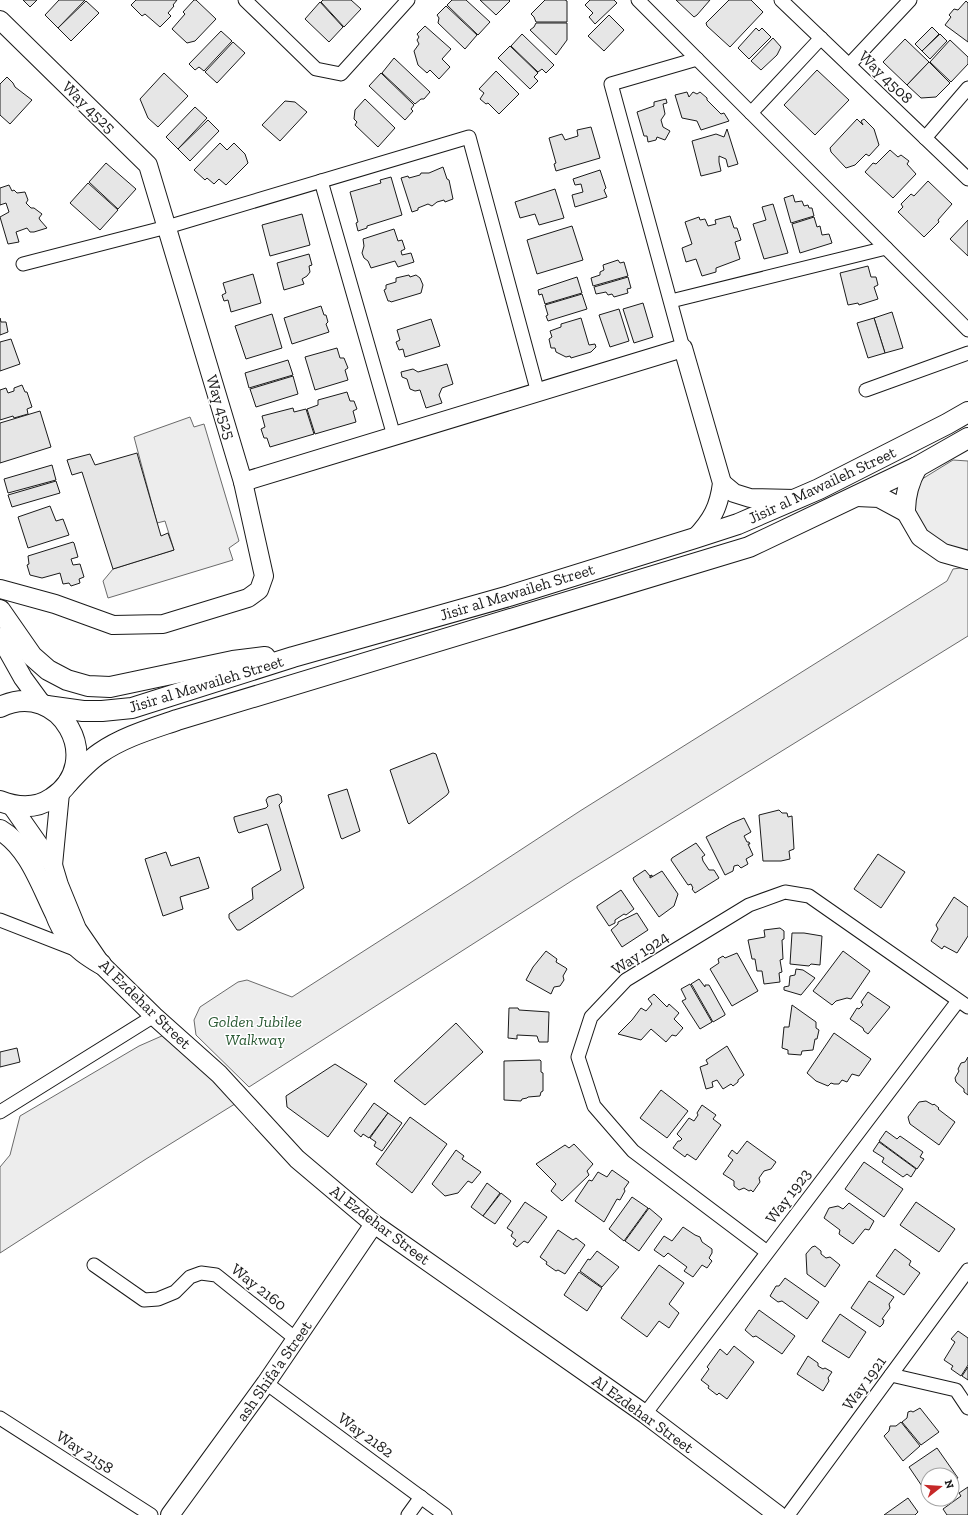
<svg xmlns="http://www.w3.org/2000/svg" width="968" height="1515" font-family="'Zilla Slab',serif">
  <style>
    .built { fill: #ededed; stroke: #6a6a6a }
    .building { fill: #e6e6e6; stroke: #1a1a1a }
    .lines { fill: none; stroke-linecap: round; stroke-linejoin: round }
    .street-casing { stroke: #1a1a1a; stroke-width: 15 }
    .secondary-casing { stroke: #1a1a1a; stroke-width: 20 }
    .primary-casing { stroke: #1a1a1a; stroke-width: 22 }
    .street { stroke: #fff; stroke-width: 13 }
    .secondary { stroke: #fff; stroke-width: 18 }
    .primary { stroke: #fff; stroke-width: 20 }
    .labels { text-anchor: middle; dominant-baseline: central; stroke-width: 3; stroke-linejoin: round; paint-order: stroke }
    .street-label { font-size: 16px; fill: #1a1a1a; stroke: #fff }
    .park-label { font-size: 16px; font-style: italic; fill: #2b5a34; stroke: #fff }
  </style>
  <rect width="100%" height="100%" fill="#fff"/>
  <g class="built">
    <polygon points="190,417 194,427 204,424 239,541 229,548 233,560 108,598 103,581 113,569 174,550 165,521 157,523 134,437"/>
    <polygon points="953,460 968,461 968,552 948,550 925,535 912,504 914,484"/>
    <polygon points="968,567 968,636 573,880 249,1087 196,1035 194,1020 200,1007 238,982 247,980 292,997 470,883 580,811 947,581 953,569"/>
    <polygon points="164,1035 238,1102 146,1159 0,1253 0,1167 10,1155 20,1116 139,1046"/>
  </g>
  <g class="building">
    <polygon points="23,0 37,0 30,7"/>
    <polygon points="59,0 85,0 58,28 45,15"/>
    <polygon points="136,0 177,0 173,5 174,6 168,13 171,16 160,27 145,14 142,16 131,5"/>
    <polygon points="194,0 196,0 216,19 195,41 187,43 172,29 185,14 183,12"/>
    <polygon points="323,0 351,0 361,9 344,27 321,2"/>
    <polygon points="452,0 466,0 490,22 478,35 447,5"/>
    <polygon points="480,0 509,0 510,1 496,15"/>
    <polygon points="545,0 565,0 567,1 567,22 536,22 534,17 531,14"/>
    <polygon points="590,0 614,0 617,3 595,24 589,17 593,13 585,5"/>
    <polygon points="676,0 710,0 697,15 694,17"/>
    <polygon points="729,0 751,0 763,12 730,47 707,26 706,23"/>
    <polygon points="86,1 99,13 71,41 58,28"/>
    <polygon points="966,1 968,3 968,42 945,25 951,17 949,15 954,9 958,10"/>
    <polygon points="320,2 343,27 329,42 305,19"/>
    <polygon points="446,6 477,35 465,49 438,23 439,18 437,15"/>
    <polygon points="609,15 624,30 604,51 588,36"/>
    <polygon points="536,23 567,23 567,40 556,55 530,30 534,27"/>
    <polygon points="425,26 451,49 442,59 450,67 439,79 430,70 427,73 418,65 414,51 419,44 417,40 419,37 417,34"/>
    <polygon points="932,27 939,34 922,51 915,44"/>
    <polygon points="756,28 759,31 762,28 771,37 749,59 738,48"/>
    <polygon points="221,31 232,41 204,71 199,67 195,70 189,64"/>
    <polygon points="522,34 554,65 546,73 542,69 538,72 511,46"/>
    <polygon points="940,34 947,41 930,59 922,51"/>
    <polygon points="773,38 781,47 777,55 761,70 751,61"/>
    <polygon points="905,39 929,62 907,85 883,62"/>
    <polygon points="950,40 968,57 968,64 951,82 930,62"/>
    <polygon points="233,42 245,53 217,83 205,72"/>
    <polygon points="510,46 538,73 534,77 538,81 530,89 498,58"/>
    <polygon points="394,58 430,92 424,99 421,99 415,104 382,73"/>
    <polygon points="929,62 950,83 936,97 921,98 907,85"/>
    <polygon points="817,70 849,100 815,135 784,105"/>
    <polygon points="496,71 519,94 499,114 488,103 486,104 480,99 484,93 479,89"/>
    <polygon points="164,73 188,96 158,127 148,118 140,99"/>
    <polygon points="381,73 414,105 411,109 413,111 405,120 369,86"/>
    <polygon points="7,77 13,83 15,87 32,100 10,124 0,115 0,84"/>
    <polygon points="687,92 689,97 693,92 697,94 700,92 707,98 707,100 721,114 724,113 729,121 701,130 697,121 682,118 675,95"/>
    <polygon points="365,99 395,128 378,147 355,125 357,122 354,119 355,110"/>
    <polygon points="666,99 667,103 663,104 665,114 661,120 663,127 670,131 665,140 657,137 656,140 648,142 647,136 644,136 637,112 654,106 654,102"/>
    <polygon points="285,101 295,102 307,112 280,141 262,125"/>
    <polygon points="195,107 207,118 178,149 166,137"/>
    <polygon points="857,119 863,125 861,121 864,119 874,129 879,145 869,156 866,154 855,165 846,168 831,152 830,148"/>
    <polygon points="208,120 219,131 190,161 178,149"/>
    <polygon points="591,127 600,158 556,171 554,164 556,163 549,138 562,134 565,140 578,136 577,130"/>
    <polygon points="727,129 738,164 728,167 726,159 719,156 719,162 721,171 701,176 692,141 716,134 724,137"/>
    <polygon points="220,143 227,150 234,143 245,154 248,163 226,185 219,179 214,184 207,178 205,180 194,170"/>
    <polygon points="890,150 898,157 901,155 909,161 907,164 916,174 893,198 865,172 873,163 876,164"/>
    <polygon points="106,163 136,189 118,209 89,182"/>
    <polygon points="443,167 447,179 449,180 453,199 445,202 444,200 437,202 432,206 428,204 418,208 418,210 412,212 401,178 408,176 409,178 420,175 421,173 429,173"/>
    <polygon points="600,170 606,188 604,190 607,197 575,207 572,195 583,192 581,184 575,185 573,179"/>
    <polygon points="391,177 402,215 367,226 367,228 358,231 356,223 358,222 350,192 381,183 380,180"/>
    <polygon points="928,181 952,204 938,220 939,222 924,237 898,212 903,207 901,204 911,194 914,196"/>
    <polygon points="88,183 118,210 100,230 70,203"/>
    <polygon points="9,185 12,191 14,190 17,193 25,192 28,200 26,203 31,208 34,208 42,214 39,218 40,220 47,228 34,232 30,232 27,228 16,232 19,242 8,244 0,217 9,212 6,203 0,205 0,188"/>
    <polygon points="555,189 564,218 539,225 535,214 520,218 515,202"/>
    <polygon points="793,195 795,202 802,201 804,206 808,205 809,208 812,208 814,216 791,223 784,198"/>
    <polygon points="773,204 788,253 764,259 753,224 766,220 762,207"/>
    <polygon points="302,214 310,245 270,256 262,225"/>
    <polygon points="730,216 734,228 737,228 741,240 735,242 740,259 716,268 716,272 702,276 696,259 686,262 682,248 692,244 685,222 699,217 700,220 705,219 708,226 716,224 715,220"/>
    <polygon points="814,217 817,227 820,226 822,235 829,234 832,243 800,253 792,224"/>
    <polygon points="968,220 968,256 950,239"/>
    <polygon points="572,226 583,260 537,274 527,240"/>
    <polygon points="394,229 398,241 402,240 405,249 401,251 402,255 411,253 414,262 398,267 395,261 371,268 368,261 364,258 362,253 364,246 363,239"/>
    <polygon points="309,254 312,265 309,266 310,272 307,276 302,279 304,284 284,290 277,263"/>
    <polygon points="618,260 620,263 624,262 628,276 593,286 591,278 600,275 600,272 604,270 603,265"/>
    <polygon points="868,266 871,277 876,277 878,285 874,287 878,299 859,305 858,303 848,305 840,273"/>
    <polygon points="253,274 261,303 231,312 228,300 224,301 222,295 226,293 223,283"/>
    <polygon points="409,275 410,277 416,275 420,278 423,285 421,293 391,302 390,301 388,301 384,290 386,289 386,285 396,282 396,278"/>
    <polygon points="577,277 582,293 545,304 542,294 539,295 538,290"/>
    <polygon points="628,277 631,288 627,289 628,293 614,297 612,294 608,295 606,292 596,294 594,287"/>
    <polygon points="582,294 587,309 548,321 546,316 548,315 545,305"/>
    <polygon points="643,303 653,337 634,343 623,309"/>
    <polygon points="321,306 324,315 326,315 328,322 326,324 329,332 292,344 284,318"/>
    <polygon points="619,309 629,341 610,347 599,315"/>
    <polygon points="892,312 903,348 885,353 874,318"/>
    <polygon points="272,314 282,348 246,359 235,326"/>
    <polygon points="0,318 1,322 6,322 8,332 0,335"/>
    <polygon points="581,318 589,345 595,344 596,347 591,352 571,358 570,356 566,357 556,352 555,348 551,348 549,339 552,337 550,331 561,327 561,324"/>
    <polygon points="874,318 885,353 868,358 857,323"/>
    <polygon points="431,319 440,346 405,357 403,349 399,350 396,342 400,340 397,330"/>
    <polygon points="11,339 20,364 0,371 0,342"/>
    <polygon points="337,348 340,358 344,358 348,368 345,370 348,380 315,390 305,357"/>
    <polygon points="288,360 293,375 249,388 245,373"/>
    <polygon points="447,364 453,384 442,388 439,395 442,403 426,408 420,390 415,391 410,389 407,379 402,377 401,372 413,369 418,372"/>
    <polygon points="293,376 298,394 256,407 250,389"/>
    <polygon points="22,385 25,392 27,392 32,407 27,409 28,414 14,418 13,416 0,420 0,390 6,388 8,393 14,391 14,388"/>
    <polygon points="347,392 350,401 354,401 357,409 353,411 356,422 315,434 307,409 318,405 318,400"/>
    <polygon points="293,408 294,412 306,409 314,434 270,447 267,438 264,438 261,429 265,427 262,416"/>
    <polygon points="40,411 51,447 0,463 0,423"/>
    <polygon points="137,453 161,536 168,533 174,550 113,569 82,472 72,475 67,460 90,454 95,465"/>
    <polygon points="52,465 56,480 8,493 4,479"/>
    <polygon points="56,481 60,493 12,507 8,495"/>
    <polygon points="50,506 56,521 63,519 69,535 28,548 18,517"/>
    <polygon points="73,542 74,543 78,557 71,559 73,565 80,564 84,577 79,579 80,583 71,586 69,583 63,584 60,573 42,578 30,575 27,565 29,564 28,556"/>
    <polygon points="433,753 436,754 449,792 447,795 409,824 408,823 390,770"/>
    <polygon points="347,789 360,831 342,839 341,838 328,795"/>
    <polygon points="278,794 281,796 282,802 279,805 304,888 240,930 237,930 229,918 229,914 253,899 252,888 281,870 268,826 267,824 239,833 238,832 234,819 234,817 266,808 268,806 266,800 268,797"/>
    <polygon points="779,810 782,813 787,813 788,817 792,816 794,849 789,851 790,859 781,861 763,861 759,815"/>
    <polygon points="744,818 751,832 744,836 747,842 749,842 750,844 748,844 753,855 746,859 748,864 741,868 738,865 734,866 733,871 725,875 706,837 732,823"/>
    <polygon points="696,843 705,855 702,857 703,861 709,870 714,870 719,878 695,893 692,889 693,888 691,884 688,885 671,860 672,858"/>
    <polygon points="166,852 171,866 199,857 209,888 180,897 183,909 163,916 145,859"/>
    <polygon points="878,854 905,872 881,908 854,889"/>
    <polygon points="645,870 650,876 652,875 652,876 650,876 650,878 662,871 678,894 674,906 659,917 634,881 633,878"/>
    <polygon points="621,890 634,909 626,915 624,914 615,920 615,923 609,926 597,908 597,906"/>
    <polygon points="954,897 968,907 968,936 957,953 944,946 942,949 931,941 938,929 936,925"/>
    <polygon points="637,913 648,930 622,947 611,930 618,924 618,922"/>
    <polygon points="780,928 784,931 784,939 782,940 783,959 780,960 782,972 779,973 780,982 764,984 762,971 757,971 755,959 752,959 748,940 765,937 764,930"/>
    <polygon points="792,933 804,933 822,936 820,965 811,964 809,966 790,964"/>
    <polygon points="546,951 557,959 556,962 566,968 567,969 563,976 564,980 560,986 554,987 551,994 526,980 533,967"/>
    <polygon points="843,951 870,971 851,999 847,998 836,1001 832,1005 813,991"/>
    <polygon points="737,953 758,991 732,1006 710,969 719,963 718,959 723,956 725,958"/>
    <polygon points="796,969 803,970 815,978 801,995 784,990 784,987 789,986 790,976 795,975"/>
    <polygon points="699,979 705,987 705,985 709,985 725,1014 725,1015 713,1022 692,985 691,984"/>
    <polygon points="690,984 712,1022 700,1029 682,1001 686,999 681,989"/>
    <polygon points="868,992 890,1007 868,1034 864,1031 863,1028 850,1019 857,1008 859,1009 863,1005 861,1002"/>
    <polygon points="654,994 667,1007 669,1004 679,1013 674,1019 683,1028 676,1036 672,1035 666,1042 651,1029 641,1040 618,1034 632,1020 641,1008 646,1011 652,1004 648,999"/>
    <polygon points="792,1005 816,1022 816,1028 819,1030 817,1039 815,1039 813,1050 802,1051 801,1055 788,1054 788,1050 782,1048 784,1027 789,1027"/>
    <polygon points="509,1008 518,1008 519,1010 549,1012 548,1042 539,1042 537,1036 517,1035 517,1039 508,1038"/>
    <polygon points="456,1023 483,1052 425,1105 394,1081"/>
    <polygon points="834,1033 871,1059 859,1076 852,1074 847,1082 842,1080 839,1084 834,1084 831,1083 828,1086 816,1081 807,1073"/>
    <polygon points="727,1046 744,1075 738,1080 738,1082 733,1086 731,1084 723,1089 717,1080 712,1082 713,1087 706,1089 700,1067 708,1064 706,1060"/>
    <polygon points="17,1048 20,1062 0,1067 0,1052"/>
    <polygon points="968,1057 968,1095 964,1092 964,1089 956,1082 955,1078 959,1071 958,1069 961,1063 965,1062"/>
    <polygon points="540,1060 541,1061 541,1072 543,1073 543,1091 541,1092 540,1096 528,1097 527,1098 522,1099 521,1101 504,1100 504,1061"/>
    <polygon points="335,1064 367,1084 328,1137 287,1107 286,1096"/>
    <polygon points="661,1090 688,1111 667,1138 640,1118"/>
    <polygon points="926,1101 933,1105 934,1104 939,1108 938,1109 955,1122 939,1145 910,1124 909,1121 908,1117 919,1102"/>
    <polygon points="374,1103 388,1113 369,1138 363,1134 361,1137 354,1131"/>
    <polygon points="702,1105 716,1115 713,1119 721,1125 696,1160 687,1154 685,1157 673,1148 678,1141 680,1141 682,1139 677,1134 689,1118 694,1121 698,1115 697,1113"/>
    <polygon points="388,1113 402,1123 382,1151 374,1146 376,1142 370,1138"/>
    <polygon points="410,1117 447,1144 412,1193 376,1164"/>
    <polygon points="886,1131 897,1139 900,1136 923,1152 920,1157 924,1159 917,1169 879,1141"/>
    <polygon points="747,1141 776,1162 771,1169 764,1171 759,1178 760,1182 753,1192 751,1190 749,1191 744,1188 739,1190 734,1186 734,1181 723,1174 733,1160 728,1156 732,1150 737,1154"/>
    <polygon points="879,1142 916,1169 911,1177 907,1174 903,1177 882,1162 884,1158 873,1151"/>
    <polygon points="574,1144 593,1164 587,1171 589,1175 562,1201 551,1191 556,1184 536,1164 565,1145 569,1148"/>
    <polygon points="456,1150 464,1156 462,1159 481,1172 472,1183 468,1181 458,1193 445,1196 432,1184"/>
    <polygon points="864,1162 903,1189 884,1217 845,1189"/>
    <polygon points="612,1170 629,1182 624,1189 625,1191 620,1200 617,1199 604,1222 575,1201 589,1180 592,1181 598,1172 607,1177"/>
    <polygon points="487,1183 500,1193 483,1216 471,1207"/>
    <polygon points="501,1193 511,1201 495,1224 483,1216"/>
    <polygon points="632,1197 648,1208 624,1241 609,1229"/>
    <polygon points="525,1202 547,1217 528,1243 524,1241 517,1247 513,1244 516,1240 511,1236 513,1232 507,1228"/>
    <polygon points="916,1202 955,1229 939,1252 900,1225"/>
    <polygon points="849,1203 874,1221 869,1230 865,1229 853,1244 839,1234 840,1230 824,1218 829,1208 838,1206 843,1209"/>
    <polygon points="649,1208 662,1219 639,1251 625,1241"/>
    <polygon points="683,1227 695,1235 700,1237 702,1242 712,1249 712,1253 709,1258 712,1261 707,1268 702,1265 693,1277 684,1271 687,1267 668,1253 664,1257 654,1250 664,1236 672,1241"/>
    <polygon points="558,1230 573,1240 576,1238 585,1245 565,1274 558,1270 556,1271 546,1264 547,1262 540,1257"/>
    <polygon points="815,1246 821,1251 821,1254 826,1258 830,1257 840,1265 825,1287 807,1274 806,1254 812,1247"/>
    <polygon points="895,1249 911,1261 909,1265 920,1273 904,1295 876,1276"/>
    <polygon points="597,1251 619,1267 602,1287 580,1271 588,1259 590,1260"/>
    <polygon points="659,1265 684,1283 669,1304 679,1313 669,1328 659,1321 647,1337 621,1318"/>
    <polygon points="579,1272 602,1288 587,1311 564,1295"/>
    <polygon points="785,1278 819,1302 807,1319 782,1301 778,1302 770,1296 776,1286 779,1286"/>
    <polygon points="869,1281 894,1297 889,1304 890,1308 882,1319 884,1320 883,1324 880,1327 851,1308"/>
    <polygon points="759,1310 795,1336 782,1354 756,1336 753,1337 745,1330"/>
    <polygon points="840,1314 866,1332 849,1358 822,1341"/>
    <polygon points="958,1331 968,1338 968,1365 961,1376 951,1369 953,1366 944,1360 955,1342 951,1339"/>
    <polygon points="734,1346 754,1362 727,1399 719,1393 717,1395 708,1388 709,1386 701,1380 709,1369 707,1367 720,1349 727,1355"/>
    <polygon points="808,1356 818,1363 818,1366 823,1369 825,1368 832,1372 828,1378 829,1381 823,1391 797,1374"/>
    <polygon points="968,1367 968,1380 962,1376"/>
    <polygon points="920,1408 939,1432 921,1445 902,1422 907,1418 908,1412 911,1411 913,1412"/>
    <polygon points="901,1422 920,1446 903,1461 884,1436 889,1431 890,1426 896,1426"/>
    <polygon points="937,1448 958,1478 952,1482 952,1475 928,1475 928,1495 909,1467"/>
    <polygon points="968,1487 968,1515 947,1515 943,1509 961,1496 959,1493"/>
    <polygon points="908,1498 918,1512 915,1515 884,1515"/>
  </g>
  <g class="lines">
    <g class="street-casing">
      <g id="street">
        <polyline points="245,0 316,69 341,74 408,0"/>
        <polyline points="638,0 968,330"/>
        <polyline points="781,0 968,179"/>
        <polyline points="849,65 910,0"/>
        <polyline points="751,113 821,38"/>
        <polyline points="925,138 968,88"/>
        <polyline points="321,181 394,436"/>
        <polyline points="23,264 167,227 469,137 538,393"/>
        <polyline points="671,301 886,248"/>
        <polyline points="683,348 611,84 697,59"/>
        <polyline points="866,390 968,353"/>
        <polyline points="0,920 77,950"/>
        <polyline points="0,1112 154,1016"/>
        <polyline points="767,1252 633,1151 594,1106 578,1057 591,1017 626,980 749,905 785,892 809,896 968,1007"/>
        <polyline points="94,1265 144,1300 158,1299 175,1292 190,1277 201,1273 216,1275 296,1339"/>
        <polyline points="891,1375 956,1390 968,1408"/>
        <polyline points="266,1383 445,1515"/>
        <polyline points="645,1414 958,1001"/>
        <polyline points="0,1418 151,1515"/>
        <polyline points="408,1515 421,1497"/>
        <polyline points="788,1515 968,1270"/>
      </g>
    </g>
    <g class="secondary-casing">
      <g id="secondary">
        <polyline points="0,20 148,165 243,482 264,576 259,590 248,598 163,624 113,625 55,604 0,589"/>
        <path d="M 243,482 L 683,348 L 722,483 C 719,507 712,520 695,538"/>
        <polyline points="722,483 734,493 750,498 795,499"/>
        <polyline points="905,511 920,537 943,553 968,560"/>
        <polyline points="0,637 23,678 42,704"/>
        <polyline points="11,805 53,865 59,885 77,929 101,964 154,1016 219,1074 297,1159 374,1224 645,1414 778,1515"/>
        <polyline points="53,865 60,793"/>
        <polyline points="170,1515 266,1383 374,1224"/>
      </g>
    </g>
    <g class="primary-casing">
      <g id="primary">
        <path d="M 857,496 L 879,497 L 905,511 C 905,495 909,481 917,467"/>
        <polyline points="0,610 32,656 48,670 67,680 88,686 110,687 233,661 265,657"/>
        <polyline points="47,706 83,711 102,711 132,708 293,657 509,596 695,538 738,524 819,489 947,424 968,412"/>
        <path d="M 0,707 C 60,678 107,762 52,798 C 36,809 18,808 0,801"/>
        <path d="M 68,783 C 78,772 88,761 100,753 C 123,737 151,729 177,720 L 749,547 L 917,467 L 968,438"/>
        <path d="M 0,830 C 29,847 41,885 55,913 C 58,921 62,930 68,937 C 77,949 88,956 101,964"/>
      </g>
    </g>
    <use href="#street" class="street"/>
    <use href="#secondary" class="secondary"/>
    <use href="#primary" class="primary"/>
  </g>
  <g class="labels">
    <g class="street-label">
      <text transform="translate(886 77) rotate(44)">Way 4508</text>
      <text transform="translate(89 107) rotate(44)">Way 4525</text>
      <text transform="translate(221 407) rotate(73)">Way 4525</text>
      <text transform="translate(822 485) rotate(-25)">Jisir al Mawaileh Street</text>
      <text transform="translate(517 592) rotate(-17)">Jisir al Mawaileh Street</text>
      <text transform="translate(206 684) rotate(-17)">Jisir al Mawaileh Street</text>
      <text transform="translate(640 953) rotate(-34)">Way 1924</text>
      <text transform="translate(145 1004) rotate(44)">Al Ezdehar Street</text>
      <text transform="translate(788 1196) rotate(-53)">Way 1923</text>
      <text transform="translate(380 1225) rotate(37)">Al Ezdehar Street</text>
      <text transform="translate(259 1287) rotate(38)">Way 2160</text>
      <text transform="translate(274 1371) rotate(-55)">ash Shifa'a Street</text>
      <text transform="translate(864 1383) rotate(-54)">Way 1921</text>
      <text transform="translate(643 1414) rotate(36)">Al Ezdehar Street</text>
      <text transform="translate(366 1435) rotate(36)">Way 2182</text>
      <text transform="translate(85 1452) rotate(33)">Way 2158</text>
    </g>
    <g class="park-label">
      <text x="255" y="1021">Golden Jubilee<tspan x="255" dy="18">Walkway</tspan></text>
    </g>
  </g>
  <g transform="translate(940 1487) rotate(73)"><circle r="19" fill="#ffffff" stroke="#a3a3a3"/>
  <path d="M0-3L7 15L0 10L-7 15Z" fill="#c62828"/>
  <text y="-6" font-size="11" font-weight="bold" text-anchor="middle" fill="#1a1a1a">N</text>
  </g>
</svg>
